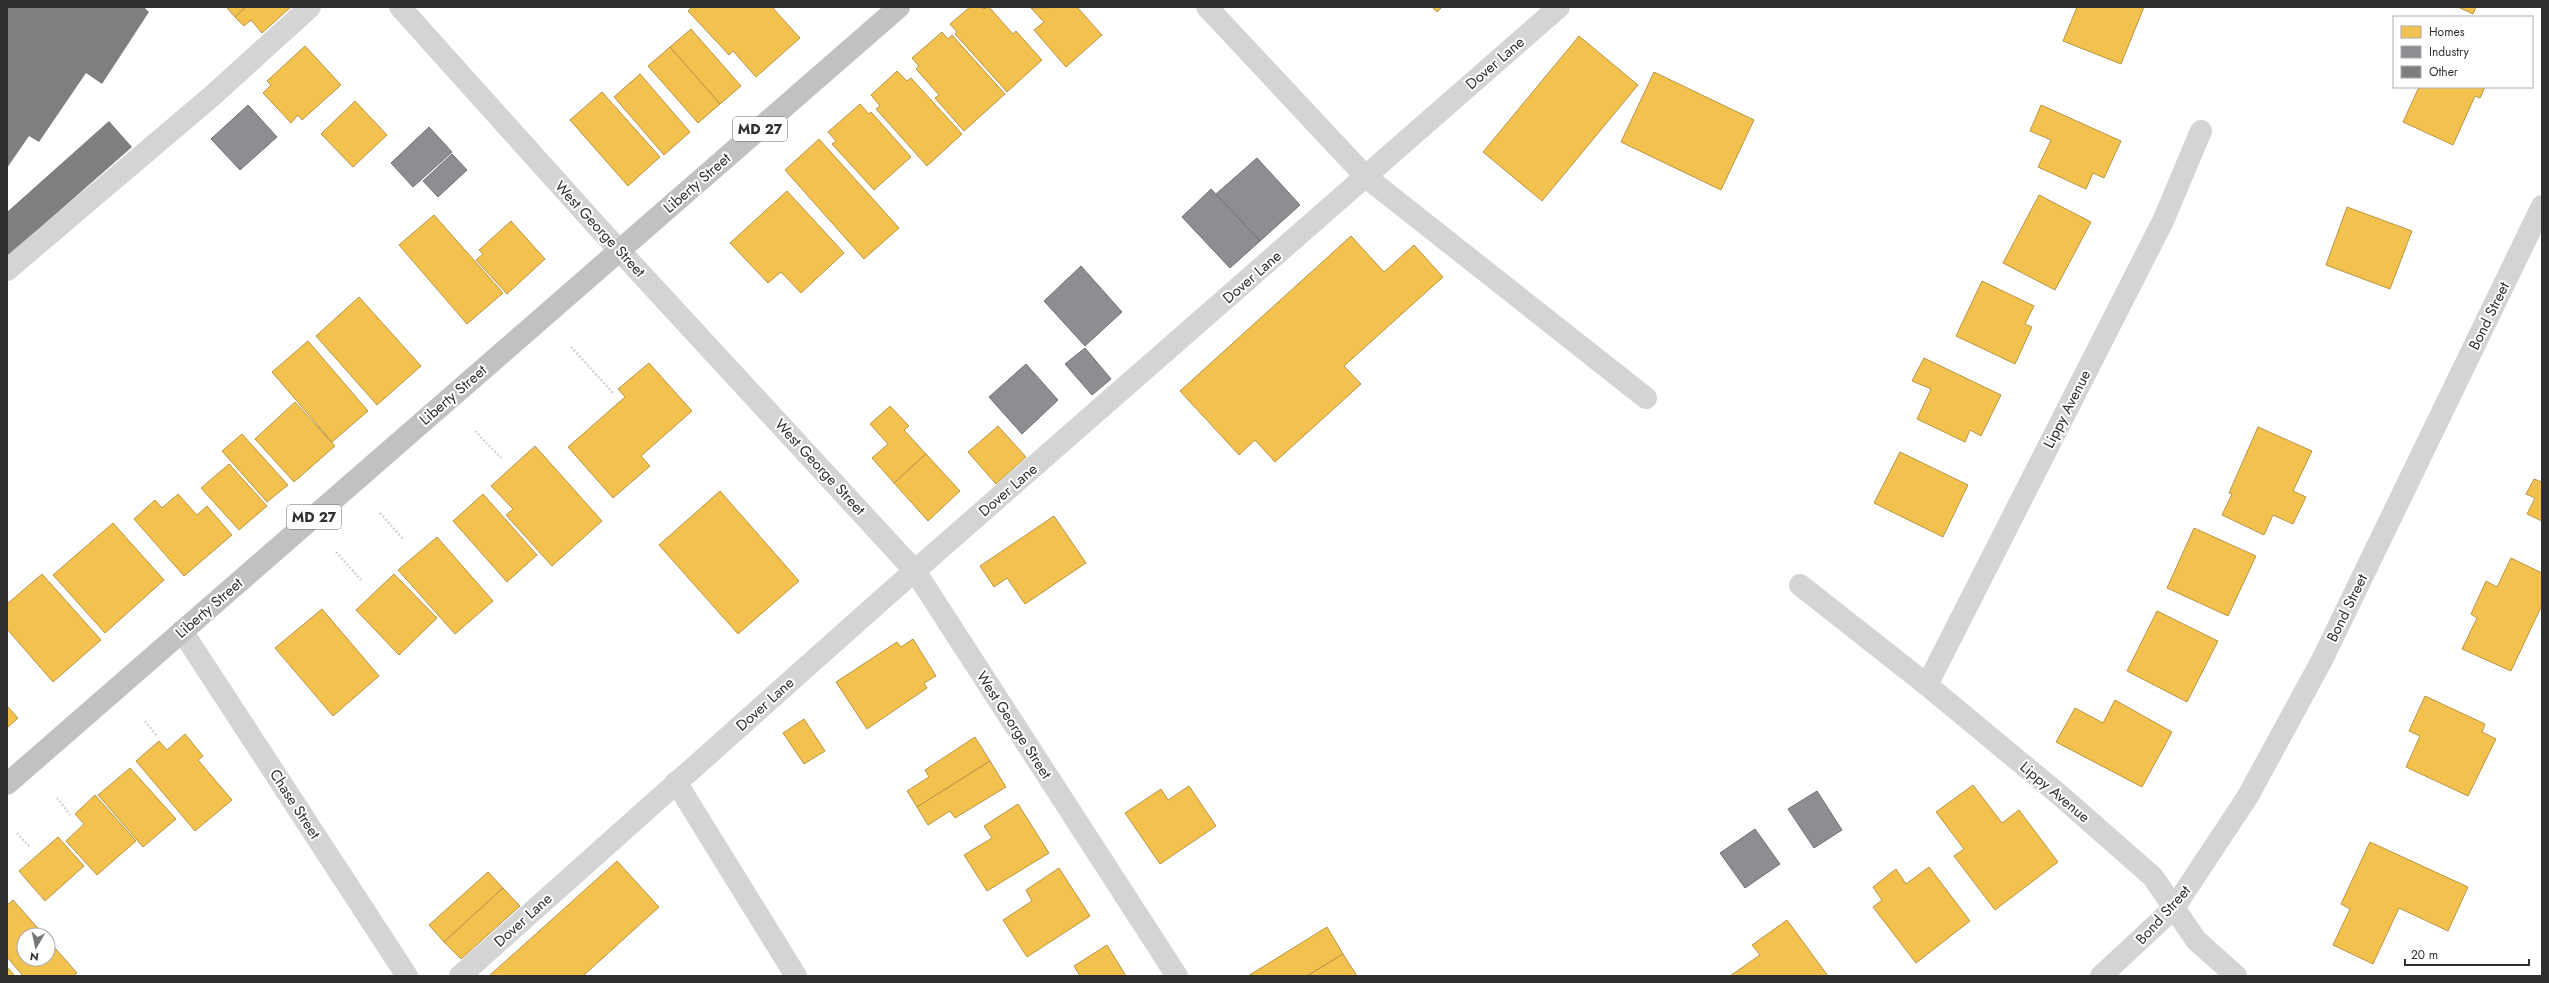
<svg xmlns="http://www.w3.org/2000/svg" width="2549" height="983" font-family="Jost,sans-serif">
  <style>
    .homes { fill: #f2c14e; stroke: #b89545 }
    .industry { fill: #8d8d92; stroke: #717174 }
    .building { fill: #7f7f7f }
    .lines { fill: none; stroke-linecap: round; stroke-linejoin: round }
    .path { stroke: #d3d3d3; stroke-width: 2.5; stroke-dasharray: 2 2; stroke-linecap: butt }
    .minor { stroke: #d4d4d4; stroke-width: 22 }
    .highway { stroke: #c1c1c1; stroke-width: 22 }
    .labels { text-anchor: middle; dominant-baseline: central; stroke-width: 4; stroke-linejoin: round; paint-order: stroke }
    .shield { fill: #fff; stroke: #6d6d6d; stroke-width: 1 }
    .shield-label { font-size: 14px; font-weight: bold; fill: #2f2f2f }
    .street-label { font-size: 15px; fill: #2f2f2f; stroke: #fff }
  </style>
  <rect width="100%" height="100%" fill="#fff"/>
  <g class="homes">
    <polygon points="228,7 246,7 235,17 227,8"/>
    <polygon points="246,7 291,7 262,33 251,20 244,26 235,17"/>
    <polygon points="692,7 772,7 800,38 756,77 733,51 729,55 688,11"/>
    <polygon points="970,7 981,7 983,9 989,7 1013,34 1016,31 1042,60 1007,92 955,34 957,32 950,24"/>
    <polygon points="1077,7 1102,35 1066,67 1034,30 1044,22 1031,8"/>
    <polygon points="1432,7 1442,7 1437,12"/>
    <polygon points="2077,7 2144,7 2121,64 2063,41"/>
    <polygon points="2458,7 2476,7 2473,14"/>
    <polygon points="691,29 741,86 720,104 670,47"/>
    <polygon points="942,32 948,39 952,35 1005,94 964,131 935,98 939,95 916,69 919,66 912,58"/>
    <polygon points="1579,36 1638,85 1542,201 1483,152"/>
    <polygon points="305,46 341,85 302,120 298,115 291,123 263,93 271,85 267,81"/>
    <polygon points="670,47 720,104 698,123 648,66"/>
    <polygon points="897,71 907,81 911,78 962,134 927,166 876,109 880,106 871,95"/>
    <polygon points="1654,72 1754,120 1721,190 1621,142"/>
    <polygon points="640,74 690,132 664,155 614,97"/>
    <polygon points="2419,87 2485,87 2480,98 2475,96 2453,145 2403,122"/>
    <polygon points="602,92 660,157 628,186 570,120"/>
    <polygon points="355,101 387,135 353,167 321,134"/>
    <polygon points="860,104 869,114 871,112 911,157 874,190 832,144 836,141 828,132"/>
    <polygon points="2041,105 2121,141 2104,178 2093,173 2086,189 2038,167 2051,140 2030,131"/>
    <polygon points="819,139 899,228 864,259 785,170"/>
    <polygon points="787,191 844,253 801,293 781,272 768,283 730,243"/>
    <polygon points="2039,195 2091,222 2055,290 2003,263"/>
    <polygon points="2347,207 2412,231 2390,289 2326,265"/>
    <polygon points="434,215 503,293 467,324 399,245"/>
    <polygon points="511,221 545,259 507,294 476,260 483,254 479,250"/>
    <polygon points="1351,236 1384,272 1414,245 1443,277 1344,366 1361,384 1275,462 1255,440 1239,455 1180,391"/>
    <polygon points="1982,281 2034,306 2025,324 2032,327 2015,364 1956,336"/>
    <polygon points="359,297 421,366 377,405 316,336"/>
    <polygon points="308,341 368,411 332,442 272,372"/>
    <polygon points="1924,358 2001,395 1981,436 1970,430 1965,442 1917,419 1931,389 1912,381"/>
    <polygon points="649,363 692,411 641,456 650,466 613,498 568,447 625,397 618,389"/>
    <polygon points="295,402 335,446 294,482 255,439"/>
    <polygon points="890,406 909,426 904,430 926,454 894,483 872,458 888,444 870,424"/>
    <polygon points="998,426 1026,457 996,484 968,452"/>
    <polygon points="2258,427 2312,451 2293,491 2306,497 2293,524 2273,515 2264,535 2222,515 2232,494 2229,493"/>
    <polygon points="242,434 288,485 267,502 222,451"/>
    <polygon points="535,446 602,521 552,566 506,515 513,509 491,486"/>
    <polygon points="1900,452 1968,485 1943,537 1874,503"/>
    <polygon points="926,454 960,491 928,521 894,483"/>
    <polygon points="229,464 267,506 239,530 201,488"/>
    <polygon points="2534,479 2542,482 2542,521 2527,514 2535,498 2526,494"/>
    <polygon points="720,491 799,581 738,634 659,545"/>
    <polygon points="178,494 197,515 207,506 232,535 184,576 134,519 155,500 162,508"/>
    <polygon points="483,494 537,555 507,582 453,521"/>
    <polygon points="1054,516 1086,563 1025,604 1007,578 994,587 980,566"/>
    <polygon points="113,523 164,580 105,633 53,575"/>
    <polygon points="2194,528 2256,556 2228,616 2167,588"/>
    <polygon points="437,537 493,601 455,634 398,570"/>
    <polygon points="2511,558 2542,573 2542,605 2511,671 2462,649 2477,618 2471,614 2486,581 2497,587"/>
    <polygon points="42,574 101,640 53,682 7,629 7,604"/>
    <polygon points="394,574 437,618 399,655 356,610"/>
    <polygon points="322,609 379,676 333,716 275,648"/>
    <polygon points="2157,611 2218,641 2187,702 2127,671"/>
    <polygon points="913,639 936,676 924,683 927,688 867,729 836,682 897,642 901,647"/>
    <polygon points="2425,696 2485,724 2482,732 2496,739 2468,796 2406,767 2420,736 2409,731"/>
    <polygon points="2115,700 2172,732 2142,787 2056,742 2075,708 2103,723"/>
    <polygon points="7,706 18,718 7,728"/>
    <polygon points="804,719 825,751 804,764 783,733"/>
    <polygon points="185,734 203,756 198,760 232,800 195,831 136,761 159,741 167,750"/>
    <polygon points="975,737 990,761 917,807 907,791 929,777 925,770"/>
    <polygon points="990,761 1006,787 955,818 950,811 928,825 917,807"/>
    <polygon points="130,768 176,819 143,847 98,795"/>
    <polygon points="1973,785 2002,823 2019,810 2058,862 1995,910 1954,856 1964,849 1936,812"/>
    <polygon points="1189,786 1216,826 1160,864 1125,813 1161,789 1168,800"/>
    <polygon points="95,795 136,841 97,875 66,841 84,824 75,814"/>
    <polygon points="1018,804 1049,853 987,891 964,855 992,838 984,826"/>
    <polygon points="58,837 84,866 45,901 19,871"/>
    <polygon points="2370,842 2468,887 2448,931 2399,908 2373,964 2333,945 2350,909 2341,904"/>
    <polygon points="617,861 659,907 583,976 489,976"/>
    <polygon points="1929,867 1970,921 1916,963 1873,907 1882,900 1873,887 1896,869 1906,884"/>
    <polygon points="1059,868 1090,916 1027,957 1003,920 1032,901 1026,890"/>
    <polygon points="488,872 503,888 444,942 429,925"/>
    <polygon points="503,888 520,906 461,959 444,942"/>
    <polygon points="13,900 44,935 24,935 24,959 48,959 48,940 77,973 73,976 23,976 7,957 7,905"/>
    <polygon points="1787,920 1828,976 1730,976 1760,955 1752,945"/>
    <polygon points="1327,927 1343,954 1307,976 1248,976"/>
    <polygon points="1107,945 1126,976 1080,976 1074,966"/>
    <polygon points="1343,954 1357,976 1307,976"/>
    <polygon points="7,967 15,976 7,976"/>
  </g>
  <g class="industry">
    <polygon points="248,105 277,137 240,170 211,139"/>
    <polygon points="429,127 452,152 413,187 391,163"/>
    <polygon points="452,154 467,170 438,197 423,181"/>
    <polygon points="1257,158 1300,205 1260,241 1216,194"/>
    <polygon points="1211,189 1260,241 1230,268 1182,217"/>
    <polygon points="1081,266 1122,312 1085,346 1044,301"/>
    <polygon points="1085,348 1111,379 1092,395 1065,364"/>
    <polygon points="1026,364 1058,400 1022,434 989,397"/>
    <polygon points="1817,791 1842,830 1814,848 1788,809"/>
    <polygon points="1755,829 1780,864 1745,888 1720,853"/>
  </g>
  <g class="building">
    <polygon points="7,7 144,7 149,12 102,84 86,73 39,142 29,136 7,168"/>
    <polygon points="109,121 132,147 7,257 7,212"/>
  </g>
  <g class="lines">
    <g class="path">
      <polyline points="571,347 613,393"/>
      <polyline points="475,431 501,458"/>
      <polyline points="380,513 404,540"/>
      <polyline points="336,552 361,580"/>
      <polyline points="145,721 157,736"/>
      <polyline points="57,798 70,815"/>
      <polyline points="17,833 30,847"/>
    </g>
    <g class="minor">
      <polyline points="400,7 596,225 915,571 1177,976"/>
      <polyline points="1207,7 1366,177 1646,398"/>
      <polyline points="7,270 212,96 310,7"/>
      <polyline points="1800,585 1927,685 2062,797 2153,877 2196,940 2236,976"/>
      <polyline points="182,631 407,976"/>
      <polyline points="1927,685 2163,221 2201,131"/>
      <polyline points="676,782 796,976"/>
      <polyline points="460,976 886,596 1559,7"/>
      <polyline points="2101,976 2174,908 2248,796 2322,660 2542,206"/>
    </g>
    <polyline class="highway" points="7,784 899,7"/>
  </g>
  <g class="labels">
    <g class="shield">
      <rect x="733" y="117" width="54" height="24" rx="3"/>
      <rect x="287" y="505" width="54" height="24" rx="3"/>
    </g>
    <g class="shield-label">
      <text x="760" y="129">MD 27</text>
      <text x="314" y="517">MD 27</text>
    </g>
    <g class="street-label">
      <text transform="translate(1495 63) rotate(-41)">Dover Lane</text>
      <text transform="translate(697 183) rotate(-41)">Liberty Street</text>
      <text transform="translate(600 229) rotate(47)">West George Street</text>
      <text transform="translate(1252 277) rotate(-41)">Dover Lane</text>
      <text transform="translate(2489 316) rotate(-64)">Bond Street</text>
      <text transform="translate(453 395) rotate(-41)">Liberty Street</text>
      <text transform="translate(2067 409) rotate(-63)">Lippy Avenue</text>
      <text transform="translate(820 467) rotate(47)">West George Street</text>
      <text transform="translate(1008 490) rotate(-41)">Dover Lane</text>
      <text transform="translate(209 608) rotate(-41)">Liberty Street</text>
      <text transform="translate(2347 608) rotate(-64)">Bond Street</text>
      <text transform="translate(765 704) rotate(-42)">Dover Lane</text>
      <text transform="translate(1014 725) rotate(57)">West George Street</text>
      <text transform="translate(2055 792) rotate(40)">Lippy Avenue</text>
      <text transform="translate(295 804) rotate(57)">Chase Street</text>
      <text transform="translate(2163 915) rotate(-48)">Bond Street</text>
      <text transform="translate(523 920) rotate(-42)">Dover Lane</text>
    </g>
  </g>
  <rect width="2549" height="983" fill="none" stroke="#2f2f2f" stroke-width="16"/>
  <rect x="2393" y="16" width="140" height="72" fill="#ffffff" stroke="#acacac"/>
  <rect x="2401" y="26" width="20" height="12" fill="#f2c14e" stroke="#acacac"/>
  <text x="2429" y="36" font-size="12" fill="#2f2f2f">Homes</text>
  <rect x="2401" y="46" width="20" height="12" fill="#8d8d92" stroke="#acacac"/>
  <text x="2429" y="56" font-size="12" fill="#2f2f2f">Industry</text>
  <rect x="2401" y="66" width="20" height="12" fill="#7f7f7f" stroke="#acacac"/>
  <text x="2429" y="76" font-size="12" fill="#2f2f2f">Other</text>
  <g transform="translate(36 947) rotate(189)"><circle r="19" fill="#ffffff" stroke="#acacac"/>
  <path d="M0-3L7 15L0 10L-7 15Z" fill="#787878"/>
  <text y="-6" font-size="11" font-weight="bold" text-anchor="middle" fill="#2f2f2f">N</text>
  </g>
  <path d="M2405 959v6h124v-6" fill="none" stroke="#2f2f2f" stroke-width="2"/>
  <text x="2411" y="959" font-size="12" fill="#2f2f2f" stroke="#ffffff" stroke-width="3" paint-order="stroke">20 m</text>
</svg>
